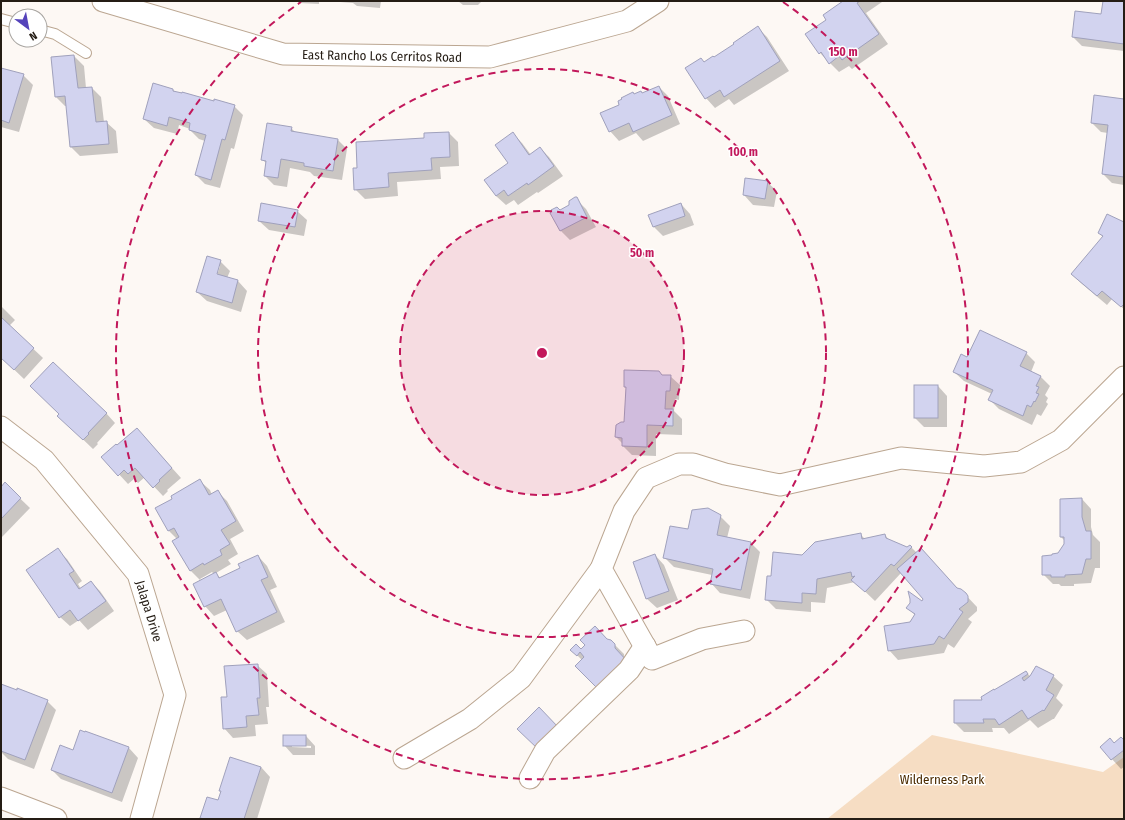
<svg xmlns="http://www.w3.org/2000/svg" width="1125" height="820" font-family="'Fira Sans Condensed',sans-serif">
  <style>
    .green { fill: #f6ddc3 }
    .shadow { fill: #0003; fill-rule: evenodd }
    .building { fill: #d2d3ef; stroke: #a0a1bc }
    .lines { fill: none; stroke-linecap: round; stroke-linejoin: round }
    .lane-casing { stroke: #bba691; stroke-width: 12 }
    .street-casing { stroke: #bba691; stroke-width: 23 }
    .lane { stroke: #fff; stroke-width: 10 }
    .street { stroke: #fff; stroke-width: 21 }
    .ring { fill: none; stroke: #c2185b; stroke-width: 2; stroke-dasharray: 7 5 }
    .labels { text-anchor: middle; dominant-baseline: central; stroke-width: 3; stroke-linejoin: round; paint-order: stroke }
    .street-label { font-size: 13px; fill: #251d15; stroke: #fff }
    .park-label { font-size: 13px; fill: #4b2b00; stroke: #fff }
    .centre { fill: #c2185b; stroke: #fff; stroke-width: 2 }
    .ring-label { font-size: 12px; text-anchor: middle; font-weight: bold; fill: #c2185b; stroke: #fff; stroke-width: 3; stroke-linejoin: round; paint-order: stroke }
  </style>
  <rect width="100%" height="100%" fill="#fdf8f4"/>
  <polygon class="green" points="932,735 1103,772 1124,757 1124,819 827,819"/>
  <g class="shadow">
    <polygon points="297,1 319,1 319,4 299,3"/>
    <polygon points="327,1 381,1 380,8 357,6 353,3"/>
    <polygon points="458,1 482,1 478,5 463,5"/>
    <polygon points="845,1 881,1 882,2 866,13 888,44 852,69 849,66 839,72 820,53 827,20"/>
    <polygon points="1104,1 1124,1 1124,51 1082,46 1073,37 1102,15"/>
    <polygon points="758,28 767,37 789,71 734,105 729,99 715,108 706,98 704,63 714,58"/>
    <polygon points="74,56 84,66 86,88 92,88 101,97 104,122 106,122 116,131 118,153 80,156 71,147 67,106 65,106 56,97"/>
    <polygon points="1,69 23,75 33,85 19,132 1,127"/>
    <polygon points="659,87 668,96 680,124 643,141 636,133 619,141 610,131 621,105"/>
    <polygon points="173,90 176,92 215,102 234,106 243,115 234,149 231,148 220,188 205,184 196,175 205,141 199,139 190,130 190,129 179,125 177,134 154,128 144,119"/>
    <polygon points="1124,100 1124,185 1112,183 1103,174 1108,133 1101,132 1092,123"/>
    <polygon points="291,128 295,132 338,140 347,149 342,180 314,176 310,172 290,168 287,187 274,185 265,176 267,164 262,159"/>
    <polygon points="449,133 458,142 459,166 440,167 441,179 397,182 398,196 365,199 355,189 425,139"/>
    <polygon points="513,134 522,143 531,155 540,148 549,157 563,176 538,193 537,192 518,205 514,200 506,205 496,196 486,180 510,164"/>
    <polygon points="767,182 777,191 774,207 753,205 744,195"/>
    <polygon points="575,198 586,209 596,227 570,240 561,231 552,213 560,211 571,205"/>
    <polygon points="681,204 690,214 694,225 663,236 654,227"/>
    <polygon points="297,211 307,220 304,236 269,230 259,221"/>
    <polygon points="1124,223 1124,309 1112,299 1107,305 1081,283 1072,274 1103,237 1099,233"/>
    <path d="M 220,261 L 230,271 L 227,278 L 238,281 L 247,291 L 241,312 L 207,301 L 197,292 ZM 218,266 L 220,266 L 216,279 Z"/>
    <polygon points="1,306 15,320 9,326 43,358 24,379 1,357"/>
    <polygon points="1026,353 1035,362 1031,372 1040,376 1050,386 1045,395 1048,398 1046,402 1048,404 1041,416 1037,414 1032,425 999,409 990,400 992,394 964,381 954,372 968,358"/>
    <polygon points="662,376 670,376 680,385 679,400 675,399 674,411 682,419 682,435 656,434 656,456 632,455 623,446 623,444 616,437 625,423 626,388 625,387"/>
    <polygon points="938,386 947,396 947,427 924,427 915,418"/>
    <polygon points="106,413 115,423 97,443 98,444 93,449 68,425"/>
    <polygon points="137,429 181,478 167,490 168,491 163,496 145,477 138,483 134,479 128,484 103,457"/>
    <polygon points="200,481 210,490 212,495 217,491 227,501 244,531 230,539 238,554 228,560 231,564 216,573 221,579 241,569 258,556 267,566 277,587 270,590 285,622 247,640 237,631 227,610 214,616 205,606 214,574 212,572 200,579 201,581 190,570 177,539 169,531 156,509 174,499"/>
    <polygon points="5,484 30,508 1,538 1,488"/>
    <polygon points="1082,499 1091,509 1091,527 1093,535 1100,542 1100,568 1095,568 1091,583 1074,584 1074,586 1061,586 1059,584 1053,584 1043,574 1059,554 1065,544 1065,541 1061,537"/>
    <polygon points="720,516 730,526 727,538 751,543 760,552 750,599 720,593 711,583 712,575 674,567 664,557 688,531"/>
    <polygon points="860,534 865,539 885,535 890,541 907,548 910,546 917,553 921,549 958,589 961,590 977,607 977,611 968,619 972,622 954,648 948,644 944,653 898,660 889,650 915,615 908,608 923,602 925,599 901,573 875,601 855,582 827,588 825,603 811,602 811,612 776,609 766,599 772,577 802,556"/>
    <polygon points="57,550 67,559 82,581 78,584 81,589 91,582 100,591 114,611 88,630 79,620 70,626 60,617"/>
    <polygon points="655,555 664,565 678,600 657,608 647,599"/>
    <polygon points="607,640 611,641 624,654 624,659 582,660 572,650 581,651"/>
    <polygon points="257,665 267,674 269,707 266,707 268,724 255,725 256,736 233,738 224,728 228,698"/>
    <polygon points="1026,672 1031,677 1053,676 1063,685 1056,698 1063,705 1054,719 1053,719 1038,728 1030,720 1009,734 1004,728 992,728 993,732 964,732 955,723 983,701"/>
    <polygon points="1,685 47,701 56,710 34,769 8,759 1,752"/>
    <polygon points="86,733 129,748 138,758 122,802 61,779 52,770 73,751"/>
    <path d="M 306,736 L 315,746 L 315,755 L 293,755 L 284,745 ZM 292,745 L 311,746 L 311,748 L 292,747 Z"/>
    <polygon points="1124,741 1124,767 1121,769 1101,747 1115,744"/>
    <polygon points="261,767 270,777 257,819 203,819 202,818 219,802 222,792 220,791"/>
  </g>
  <g class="building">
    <polygon points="843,1 860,1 857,3 879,34 842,60 839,56 829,64 821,52 819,54 805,34 826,20 823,15"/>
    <polygon points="1103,1 1124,1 1124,44 1072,37 1075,11 1101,14"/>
    <polygon points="758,26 780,61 724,97 720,90 705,99 685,68 701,58 704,62 713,56 714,57 734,44 733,43"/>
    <polygon points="74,55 78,88 92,87 96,122 107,121 109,144 70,147 65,96 55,97 51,57"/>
    <polygon points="1,68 24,74 9,123 1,120"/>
    <polygon points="153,83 173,89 173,91 182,93 182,92 214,101 214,99 235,105 225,140 222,139 211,180 195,175 206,135 189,130 190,123 169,117 167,126 143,119"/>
    <polygon points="659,86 672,115 633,132 629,123 609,132 600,113 619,105 618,101 622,99 621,98 633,92 634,94 641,91 642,93"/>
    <polygon points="1094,95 1124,99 1124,177 1102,174 1108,125 1091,123"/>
    <polygon points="267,123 292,127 291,131 338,139 333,171 304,166 304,163 281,159 278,178 264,176 266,161 261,160"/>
    <polygon points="449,132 450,157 431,158 432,170 388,173 389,187 354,190 353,168 357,168 356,142 424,138 424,133"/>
    <polygon points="513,132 529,155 540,147 554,166 528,185 527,183 508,196 504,190 496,196 484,180 508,163 495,145"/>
    <polygon points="745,178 768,181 765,199 743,195"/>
    <polygon points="575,197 577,197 587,217 560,231 550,213 551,212 551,210 557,207 560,210 569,205 569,201"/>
    <polygon points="261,203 298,210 295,227 258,221"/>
    <polygon points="681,203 685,216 653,227 648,215"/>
    <polygon points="1107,214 1124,222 1124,304 1121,307 1102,291 1097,296 1071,274 1103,236 1098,233"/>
    <polygon points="207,256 221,260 217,274 238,280 232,303 196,292"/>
    <polygon points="1,317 34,348 14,370 1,358"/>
    <polygon points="980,330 1027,352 1020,366 1041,376 1036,386 1039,387 1036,393 1039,394 1035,402 1034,401 1031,407 1027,405 1023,416 988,400 993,390 953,372 961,354 967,357"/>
    <polygon points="53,362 107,413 88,433 89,434 83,440 57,416 59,414 30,386"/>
    <polygon points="624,370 659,371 662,375 671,375 670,391 666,391 665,409 673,409 673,426 647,425 647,447 622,446 622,438 615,437 616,425 621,422 624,422 626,387 624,387"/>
    <rect x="914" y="385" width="24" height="33"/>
    <polygon points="137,428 172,468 159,480 160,481 153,488 135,468 128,474 124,470 118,476 101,457 116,444 117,445"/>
    <polygon points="200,479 209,495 218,490 236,521 221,530 230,544 220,550 222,555 204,565 203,563 190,571 172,541 179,537 174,528 168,531 155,508 172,499 171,496"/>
    <polygon points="5,482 21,498 1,519 1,487"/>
    <polygon points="1082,498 1082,517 1086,531 1091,531 1091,559 1086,559 1082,574 1065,575 1065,577 1051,577 1051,575 1042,575 1042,556 1052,555 1052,554 1058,553 1064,544 1064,537 1060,537 1060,499"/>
    <polygon points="708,508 721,515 717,535 751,542 741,590 710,584 713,569 663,558 670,526 688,529 692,510"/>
    <polygon points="861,533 862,539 885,534 886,538 907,547 910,545 912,547 894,566 891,564 865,592 851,580 855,576 852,577 851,572 817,579 816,594 802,593 802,603 765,600 767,576 771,576 773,552 802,555 815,542"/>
    <polygon points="58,548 74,571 69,574 79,589 91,581 106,601 78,621 70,610 59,618 26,570"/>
    <polygon points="921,548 957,588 961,589 966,593 968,596 968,602 959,609 963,612 944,639 939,636 934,644 888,651 884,626 910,622 915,614 906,608 910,603 910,599 908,591 922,601 923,599 897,569"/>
    <polygon points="655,554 669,591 646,599 633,562"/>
    <polygon points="258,555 268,577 261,580 277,612 236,632 221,599 204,607 193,584 216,572 219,578 240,568 238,564"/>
    <polygon points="595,626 607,639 611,640 615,644 615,648 628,662 598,689 575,666 584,657 580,652 577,656 570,650 576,644 581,649 585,645 580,640"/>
    <polygon points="258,664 260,698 257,698 259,715 246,716 247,727 223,729 221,697 227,697 224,666"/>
    <polygon points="1036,666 1054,675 1046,690 1054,695 1044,711 1043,710 1028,719 1022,710 999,725 995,719 983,719 984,723 954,723 954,700 982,700 981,697 994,689 994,690 1026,671 1028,674 1022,678 1024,681 1030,676"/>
    <polygon points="1,684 17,690 17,688 48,700 25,760 1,751"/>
    <polygon points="539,707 559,728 538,749 517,729"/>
    <polygon points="80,730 85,732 85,731 129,747 112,793 51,770 60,745 73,750"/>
    <rect x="283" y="735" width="23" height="11"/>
    <polygon points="1121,737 1124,740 1124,750 1111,760 1100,747 1110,738 1114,743"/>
    <polygon points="230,757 261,767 244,819 204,819 200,818 207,797 218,800 221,791 219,791"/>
  </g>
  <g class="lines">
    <g class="lane-casing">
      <g id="lane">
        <polyline points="1,19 16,23"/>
        <polyline points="40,30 55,34 86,53"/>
      </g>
    </g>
    <g class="street-casing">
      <g id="street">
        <polyline points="103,1 283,54 490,57 627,21 658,1"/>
        <polyline points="1,427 44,460 138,574 175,695 141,819"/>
        <polyline points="744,631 702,639 652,659 601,569 624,511 646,478 679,464 693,464 725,474 780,485 901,458 984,466 1021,462 1061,440 1124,377"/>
        <polyline points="404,758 470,719 521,678 601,569"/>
        <polyline points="530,778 545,751 629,670 645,646"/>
        <polyline points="1,798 56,819"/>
      </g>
    </g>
    <use href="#lane" class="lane"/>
    <use href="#street" class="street"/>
  </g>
  <circle cx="542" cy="353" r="142" fill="#c2185b" fill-opacity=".12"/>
  <g class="ring">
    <circle cx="542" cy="353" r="142"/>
    <circle cx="542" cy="353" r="284"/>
    <path d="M783 2A426 426 0 1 1 301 2"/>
  </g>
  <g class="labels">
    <g class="street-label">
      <text transform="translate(382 56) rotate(1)">East Rancho Los Cerritos Road</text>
      <text transform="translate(149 611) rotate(73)">Jalapa Drive</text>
    </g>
    <g class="park-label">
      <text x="942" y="779">Wilderness Park</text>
    </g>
  </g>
  <circle cx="542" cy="353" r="6" class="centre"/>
  <g class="ring-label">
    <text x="843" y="56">150 m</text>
    <text x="743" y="156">100 m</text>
    <text x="642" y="257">50 m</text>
  </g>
  <rect width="1125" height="820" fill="none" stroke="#251d15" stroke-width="4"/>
  <g transform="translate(28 28) rotate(148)"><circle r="19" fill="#ffffff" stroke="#a8a5a1"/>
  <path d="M0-3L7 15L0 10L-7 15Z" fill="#5543bb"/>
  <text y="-6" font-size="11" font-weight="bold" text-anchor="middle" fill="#251d15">N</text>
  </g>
</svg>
